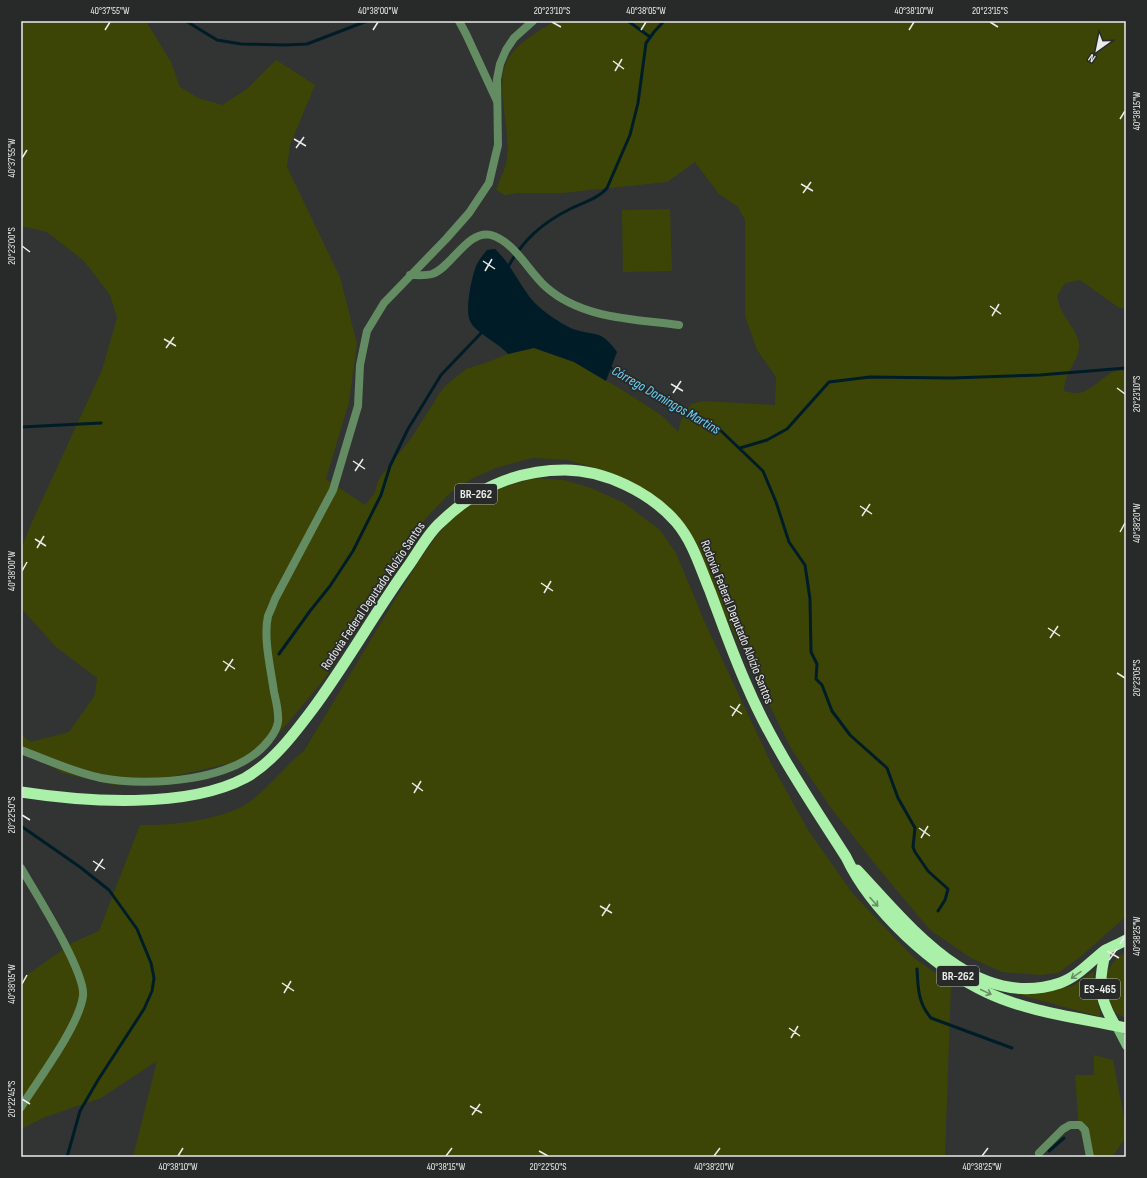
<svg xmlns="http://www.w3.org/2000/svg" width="1147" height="1178" font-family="'Sofia Sans Condensed',sans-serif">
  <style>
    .green { fill: #3d4506 }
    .water { fill: #001d27 }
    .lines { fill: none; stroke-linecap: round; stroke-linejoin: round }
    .stream { stroke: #001d27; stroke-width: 3 }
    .minor { stroke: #648c63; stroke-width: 8 }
    .tertiary { stroke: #648c63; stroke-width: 8 }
    .secondary { stroke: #7ebe7d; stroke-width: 8 }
    .trunk { stroke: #aaf0a8; stroke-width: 11 }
    .oneway { stroke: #688d68 }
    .ticks { fill: none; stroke: #eaeceb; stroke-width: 1.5 }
    .labels { text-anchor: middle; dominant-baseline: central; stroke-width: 3.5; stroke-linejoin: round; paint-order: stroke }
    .shield { fill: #272a28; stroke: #b0b2b0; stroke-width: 1 }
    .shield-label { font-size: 12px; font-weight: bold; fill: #eaeceb }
    .street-label { font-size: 13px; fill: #eaeceb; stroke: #272a28 }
    .water-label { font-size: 14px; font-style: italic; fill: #6cd4f9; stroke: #272a28 }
    .neatline { fill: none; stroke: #eaeceb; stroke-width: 1.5 }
    .ticks-label { font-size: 10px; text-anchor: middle; fill: #eaeceb }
  </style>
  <rect width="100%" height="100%" fill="#313432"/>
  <g class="green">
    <path d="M 21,21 L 146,21 L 171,62 L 180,87 L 198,98 L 222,105 L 247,89 L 276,60 L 315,85 L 290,145 L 287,167 L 340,277 L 357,344 L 349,402 L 326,479 L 365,505 L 374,494 L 379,479 L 412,437 L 443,388 L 466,369 L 488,362 L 508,354 L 534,348 L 574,362 L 619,388 L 661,415 L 678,432 L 681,421 L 691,404 L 703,401 L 775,405 L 776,377 L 757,350 L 745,316 L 745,220 L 738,207 L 719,194 L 695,162 L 667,182 L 562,193 L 518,193 L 505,195 L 496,190 C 499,181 504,172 506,164 C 513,131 492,84 509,57 C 520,41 539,31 555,21 L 1126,21 L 1126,309 L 1118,307 L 1080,280 L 1065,283 L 1057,296 C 1058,300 1059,306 1062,311 C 1067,322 1077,330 1079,344 C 1080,360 1064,372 1064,391 C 1069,392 1075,394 1079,393 C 1097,390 1106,367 1126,371 L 1126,918 L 1123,919 L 1079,958 L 1058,973 L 1040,975 L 1002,972 L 971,958 L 930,930 L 879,869 L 831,808 L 792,750 L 724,614 L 693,543 L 635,486 L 598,469 L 568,460 L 533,458 L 498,467 L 473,478 L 450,493 L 426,518 L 404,548 L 325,678 L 287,724 L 263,750 L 243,760 L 145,783 L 113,785 L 63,773 L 21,750 L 21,734 L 30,742 L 69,732 L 95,695 L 97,678 L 56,647 L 21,608 L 21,549 L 32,522 L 102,370 L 117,318 L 110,295 L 84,261 L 47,232 L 21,226 Z"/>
    <polygon points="670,209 672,271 623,272 622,210"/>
    <path d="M 535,478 L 564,480 L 591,488 L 624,503 L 660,530 L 676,553 L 705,623 L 771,763 L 808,830 L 853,894 L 914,958 L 951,984 L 945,1157 L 133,1157 L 157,1061 L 101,1098 L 45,1117 L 21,1129 L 21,979 L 74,942 L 99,931 L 140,825 C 169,826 220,820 245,805 C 267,791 283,767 304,751 C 335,700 365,649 396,598 C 416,567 434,532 463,509 C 484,492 509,485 535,478 Z"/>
    <path d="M 1126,952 L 1126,1018 L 1114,1012 C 1107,991 1098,980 1114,962 C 1117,957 1121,954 1126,952 Z"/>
    <polygon points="1094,971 1093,982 1101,1017 988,986 1045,991 1073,986"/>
    <polygon points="1094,1055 1113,1060 1126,1128 1126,1137 1112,1157 1089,1157 1079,1130 1075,1075 1094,1075"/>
  </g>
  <path class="water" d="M 495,249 C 511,264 519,284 533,301 C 542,311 561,324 573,329 C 596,337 600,328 617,352 L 606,381 L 574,362 L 534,348 L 508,354 C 498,342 475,333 470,321 C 465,311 471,280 475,269 C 477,262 482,256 487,250 Z"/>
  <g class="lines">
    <g class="stream">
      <polyline points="186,21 217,40 241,44 286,45 307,44 367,21"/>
      <polyline points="628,21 650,37"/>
      <path d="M 508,267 C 523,240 542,223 570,209 C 582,203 599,198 607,188 L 630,135 L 638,103 L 646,43 L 654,32 L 664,21"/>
      <polyline points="609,367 674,407 718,428 763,471 776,502 789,542 805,565 810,599 811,652 817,664 816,679 822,685 832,711 850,735 887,768 898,798 915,828 913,847 915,852 928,871 948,889 945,900 938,911"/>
      <polyline points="21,427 101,423"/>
      <polyline points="740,448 767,440 787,429 829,382 870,377 951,378 1040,375 1126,368"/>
      <polyline points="279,654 310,611 330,586 353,551 381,495 390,466 408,429 441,375 484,330"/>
      <polyline points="21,826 80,867 109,890 137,929 151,963 154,978 152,991 144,1009 98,1080 80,1111 67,1157"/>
      <path d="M 917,969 C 918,988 918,1003 931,1018 L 1012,1048"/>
      <polyline points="1049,1151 1064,1138"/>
    </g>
    <g class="minor">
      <polyline points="459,21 466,34 497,101"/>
      <path d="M 410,275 C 417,275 425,276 432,274 C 451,268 468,229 491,235 C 515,242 528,271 546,287 C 582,319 634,319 679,325"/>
      <path d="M 21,868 C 35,892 86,972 83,996 C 79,1026 38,1080 21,1107"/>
      <polyline points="1039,1153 1063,1129 1070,1125 1080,1125 1085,1130 1090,1157"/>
    </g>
    <path class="tertiary" d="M 21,750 C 47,760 73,772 101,778 C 149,787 237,782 269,740 C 274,734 277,729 278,722 C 279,712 276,701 274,692 C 271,670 263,638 268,616 C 270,611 273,605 275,599 L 333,490 L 358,406 L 360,365 L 367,331 L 384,303 L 446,239 L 469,213 L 489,183 L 498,145 L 497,79 L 500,64 L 506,50 L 514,38 L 533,21"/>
    <polyline class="secondary" points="1115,1025 1126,1046"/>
    <g class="trunk">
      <path d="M 21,792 C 86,802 186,809 245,778 C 272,763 294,734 312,710 C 347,663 375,612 409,565 C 419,551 428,533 441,522 C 476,488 516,470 565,470 C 604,470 650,492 676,522 C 693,542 700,567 710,591 C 722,623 733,655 747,686 C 773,747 811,802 846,857 C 872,912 934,968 988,993 C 1031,1013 1081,1018 1126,1028"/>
      <path d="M 857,870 C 908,924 974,1012 1060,983 C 1077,977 1090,962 1104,951 C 1111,947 1119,944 1126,940"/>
      <path d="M 1106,950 C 1098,982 1098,997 1115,1025"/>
    </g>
  </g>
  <defs><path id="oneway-shaft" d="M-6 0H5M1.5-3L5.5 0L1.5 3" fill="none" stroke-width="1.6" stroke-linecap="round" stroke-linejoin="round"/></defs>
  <g class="oneway">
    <use href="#oneway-shaft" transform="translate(874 902) rotate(48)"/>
    <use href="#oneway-shaft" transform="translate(1076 975) rotate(145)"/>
    <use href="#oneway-shaft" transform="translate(986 992) rotate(25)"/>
  </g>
  <path class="ticks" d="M 552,22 L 561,27M 990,22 L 998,27M 105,30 L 110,22M 373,30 L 378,22M 641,30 L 646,22M 909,30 L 914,22M 613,61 L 624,69M 615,71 L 622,59M 1120,119 L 1125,111M 294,139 L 306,146M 296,148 L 304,137M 22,158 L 27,150M 801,184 L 813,191M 803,193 L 811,182M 22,246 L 30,252M 483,261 L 495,269M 485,271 L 492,259M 990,306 L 1001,314M 992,316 L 999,304M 164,339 L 176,346M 166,348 L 174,337M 671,384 L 683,391M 1117,388 L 1125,394M 673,393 L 681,381M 353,461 L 365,469M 355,471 L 363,459M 860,506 L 872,514M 862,516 L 870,504M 1120,532 L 1125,523M 35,539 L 46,546M 37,548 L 44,536M 22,571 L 27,562M 541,583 L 553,591M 544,593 L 551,581M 1048,628 L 1060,636M 1050,638 L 1058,626M 223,661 L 235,669M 225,671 L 233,659M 1117,673 L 1125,678M 730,706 L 742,714M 732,716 L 740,704M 412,783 L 423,791M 414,793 L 421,781M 22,815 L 30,820M 919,828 L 930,836M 921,838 L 928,826M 93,861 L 105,869M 95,871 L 103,859M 600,906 L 612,913M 602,916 L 610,904M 1120,944 L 1125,936M 1107,951 L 1119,958M 1109,960 L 1117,949M 282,983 L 294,991M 22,984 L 27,975M 284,993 L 291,981M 789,1028 L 800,1036M 791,1038 L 798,1026M 22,1099 L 30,1104M 470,1106 L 482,1113M 472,1115 L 480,1104M 539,1151 L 548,1156M 178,1156 L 183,1148M 446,1156 L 452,1148M 714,1156 L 720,1148M 982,1156 L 988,1148"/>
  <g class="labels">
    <g class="shield">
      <rect x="455" y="484" width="42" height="20" rx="3"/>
      <rect x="937" y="966" width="42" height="20" rx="3"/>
      <rect x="1080" y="979" width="40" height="20" rx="3"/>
    </g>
    <g class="shield-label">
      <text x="476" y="494">BR-262</text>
      <text x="958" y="976">BR-262</text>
      <text x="1100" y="989">ES-465</text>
    </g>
    <g class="street-label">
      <text transform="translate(373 596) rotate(-56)">Rodovia Federal Deputado Aloízio Santos</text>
      <text transform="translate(737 622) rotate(68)">Rodovia Federal Deputado Aloízio Santos</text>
    </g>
    <g class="water-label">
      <text transform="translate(666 400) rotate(30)">Córrego Domingos Martins</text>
    </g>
  </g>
  <rect width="1147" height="1178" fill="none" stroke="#272a28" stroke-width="44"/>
  <g transform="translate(1097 50) rotate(213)" stroke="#272a28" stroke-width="3" paint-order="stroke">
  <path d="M0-3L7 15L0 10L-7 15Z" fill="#eaeceb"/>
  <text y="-6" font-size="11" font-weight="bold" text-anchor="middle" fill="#eaeceb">N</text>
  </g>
  <rect x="22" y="22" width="1103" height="1134" class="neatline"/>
  <g class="ticks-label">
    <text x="110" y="14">40°37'55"W</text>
    <text x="378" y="14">40°38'00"W</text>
    <text x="552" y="14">20°23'10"S</text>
    <text x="646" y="14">40°38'05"W</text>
    <text x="914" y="14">40°38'10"W</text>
    <text x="990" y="14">20°23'15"S</text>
    <text transform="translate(1136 111) rotate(-90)" y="4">40°38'15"W</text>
    <text transform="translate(11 158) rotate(-90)" y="4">40°37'55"W</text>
    <text transform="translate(11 246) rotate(-90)" y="4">20°23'00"S</text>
    <text transform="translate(1136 394) rotate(-90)" y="4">20°23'10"S</text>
    <text transform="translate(1136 523) rotate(-90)" y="4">40°38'20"W</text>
    <text transform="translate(11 571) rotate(-90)" y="4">40°38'00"W</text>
    <text transform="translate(1136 678) rotate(-90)" y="4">20°23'05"S</text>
    <text transform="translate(11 815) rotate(-90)" y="4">20°22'50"S</text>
    <text transform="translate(1136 936) rotate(-90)" y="4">40°38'25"W</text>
    <text transform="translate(11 984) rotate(-90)" y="4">40°38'05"W</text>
    <text transform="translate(11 1099) rotate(-90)" y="4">20°22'45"S</text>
    <text x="178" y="1170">40°38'10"W</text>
    <text x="446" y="1170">40°38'15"W</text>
    <text x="548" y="1170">20°22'50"S</text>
    <text x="714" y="1170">40°38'20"W</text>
    <text x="982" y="1170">40°38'25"W</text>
  </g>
</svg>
